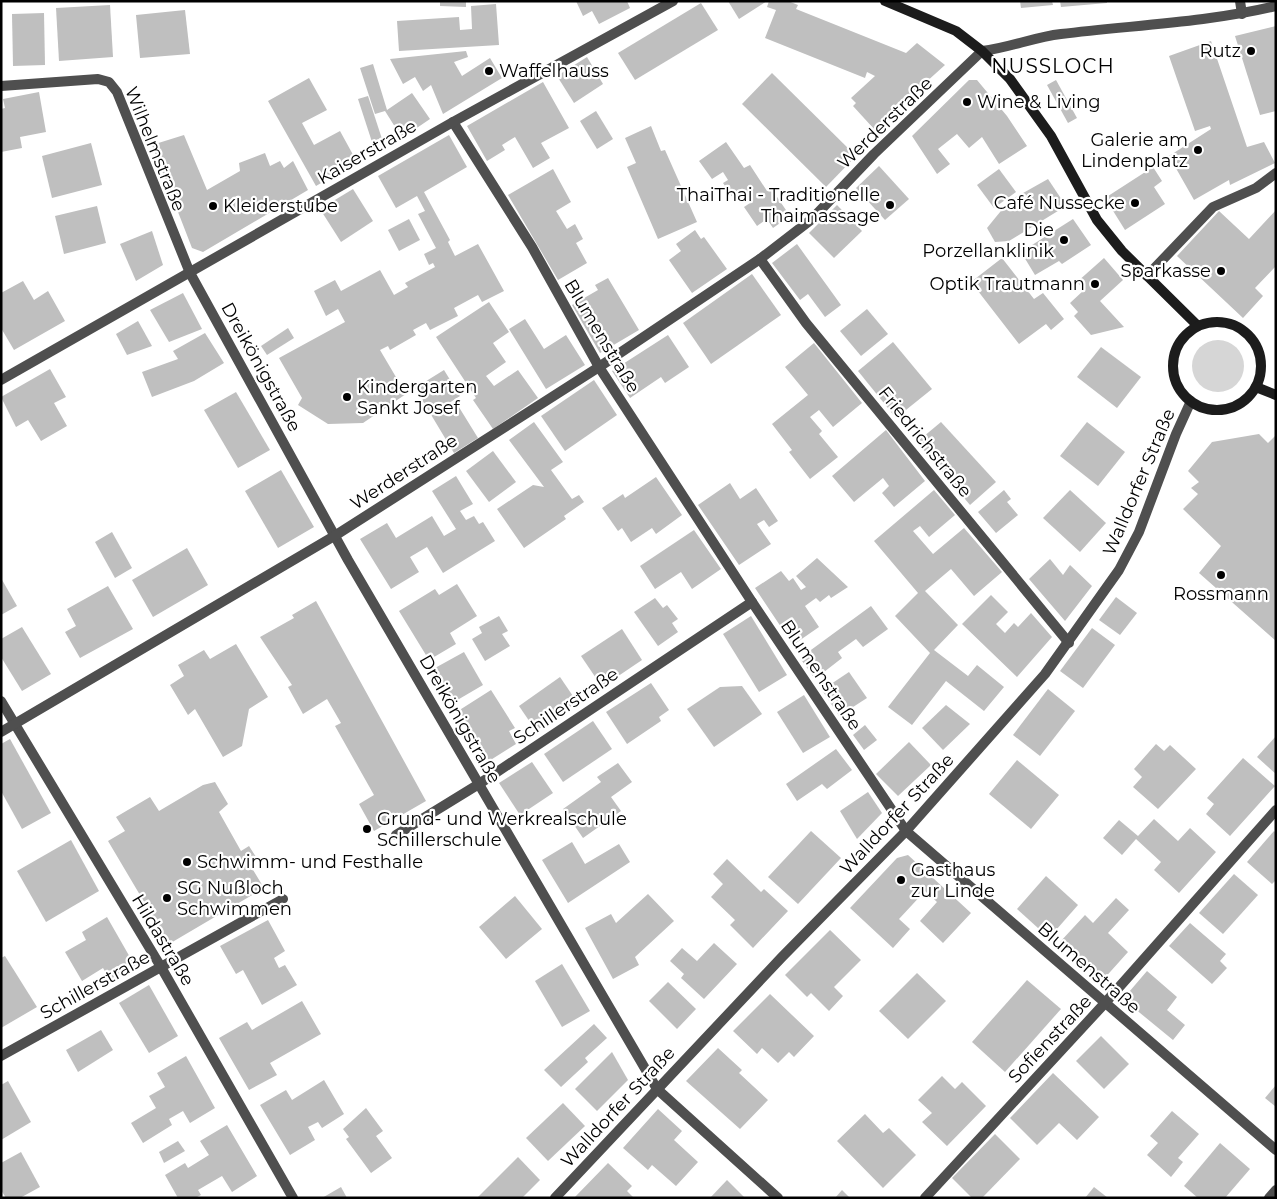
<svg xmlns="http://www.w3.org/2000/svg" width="1277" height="1199" font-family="Montserrat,sans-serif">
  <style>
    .green { fill: #d6d6d6 }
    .building { fill: #bfbfbf }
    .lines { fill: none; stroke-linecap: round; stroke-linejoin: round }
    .service { stroke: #4f4f4f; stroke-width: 10 }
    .minor { stroke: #4f4f4f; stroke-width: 10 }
    .tertiary { stroke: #4f4f4f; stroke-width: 10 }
    .secondary { stroke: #1c1c1c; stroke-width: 10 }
    .poi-dot { fill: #000; stroke: #fff; stroke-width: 2 }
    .labels { text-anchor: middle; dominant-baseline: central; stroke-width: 4.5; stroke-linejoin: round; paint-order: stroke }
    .poi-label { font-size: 18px; fill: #000; stroke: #fff; text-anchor: start }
    .street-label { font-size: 18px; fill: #000; stroke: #fff }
    .quarter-label { font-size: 20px; letter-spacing: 1px; fill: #000; stroke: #fff }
  </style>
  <rect width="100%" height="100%" fill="#fff"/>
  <circle class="green" cx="1218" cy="366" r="26"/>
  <g class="building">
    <polygon points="440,1 466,1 466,7 440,6"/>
    <polygon points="576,1 627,1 630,8 599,24 592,11 583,16"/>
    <polygon points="728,1 767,1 739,19"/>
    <polygon points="769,1 788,1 798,5 796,9 906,53 917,43 945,65 874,129 853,106 856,103 851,98 875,76 867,72 865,78 765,38 776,10 767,7"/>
    <polygon points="1020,1 1052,1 1053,5 1021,8"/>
    <polygon points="1060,1 1107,1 1107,3 1061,7"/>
    <polygon points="701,3 718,30 635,80 618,53"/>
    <polygon points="496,4 499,45 399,51 397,21 459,17 460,30 472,29 471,6"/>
    <polygon points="110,5 113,57 59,61 56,8"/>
    <polygon points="185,10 190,54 140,58 136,15"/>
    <polygon points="44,13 45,65 13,66 12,14"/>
    <polygon points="1276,26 1276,111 1260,115 1235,36"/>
    <polygon points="1211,41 1247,147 1264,142 1275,163 1230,185 1229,180 1194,200 1169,156 1211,129 1210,126 1195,131 1169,56"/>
    <polygon points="466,51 468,57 454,62 462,76 490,58 502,78 443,114 431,85 423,91 415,77 403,84 390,59"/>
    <polygon points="587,57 603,84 574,103 557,76"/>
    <polygon points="373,64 387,110 412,93 430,119 402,138 385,111 375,114 360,68"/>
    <polygon points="772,73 856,156 826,187 742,104"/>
    <polygon points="309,78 327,110 302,123 314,145 340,131 357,162 316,186 268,101"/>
    <polygon points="969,80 977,80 1007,116 1027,146 999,164 982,137 969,148 957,134 938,149 950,164 937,174 912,136"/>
    <polygon points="1056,80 1077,118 1068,123 1047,85"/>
    <polygon points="543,82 569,128 541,143 550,158 533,168 515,137 502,145 505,150 487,161 467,126"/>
    <polygon points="39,92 46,132 20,137 22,148 1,152 1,109 5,108 3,99"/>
    <polygon points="368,96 382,139 372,142 358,99"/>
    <polygon points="596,111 613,139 597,149 580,121"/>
    <polygon points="651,126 661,151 665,150 697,222 658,239 627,167 636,163 625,138"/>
    <polygon points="184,135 207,190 240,171 239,163 265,153 270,166 280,161 284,168 293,161 308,190 203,252 192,248 152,145"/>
    <polygon points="449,135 467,167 424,192 450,240 448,242 455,256 478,244 504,291 482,302 478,295 454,308 458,316 430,330 426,323 413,330 416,335 390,350 388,346 380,350 406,394 363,423 328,424 298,405 302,398 279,358 345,322 338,309 326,316 314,291 335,280 341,291 380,270 394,295 408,287 405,283 435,267 433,263 429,265 424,254 436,248 418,214 425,211 417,196 396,208 378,176"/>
    <polygon points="726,142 744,168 750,165 767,191 771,188 790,216 773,228 767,219 757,226 744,207 750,203 744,195 735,201 723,183 728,180 723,172 712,179 699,161"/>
    <polygon points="91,143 102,185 52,198 42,156"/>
    <polygon points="879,166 909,199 885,220 856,188"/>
    <polygon points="1153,167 1162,181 1154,187 1165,204 1125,230 1105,198"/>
    <polygon points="553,169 571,202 556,211 567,229 575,224 583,239 576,243 587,263 558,280 508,195"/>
    <polygon points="999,169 1016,192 994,208 977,185"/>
    <polygon points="1048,179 1066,206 1009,241 995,242 987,228 1009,201"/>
    <polygon points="353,189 373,221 341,242 320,209"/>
    <polygon points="837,205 862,231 834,258 809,233"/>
    <polygon points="97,206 106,243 64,254 55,216"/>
    <polygon points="1276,210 1276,266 1255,288 1263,296 1243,318 1177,256 1219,211 1249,239"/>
    <polygon points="409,219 420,240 399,251 388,230"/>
    <polygon points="1073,219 1091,245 1062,264 1059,261 1035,275 1021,252"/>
    <polygon points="695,230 701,239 704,237 727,269 692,293 669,260 681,251 676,244"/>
    <polygon points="152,231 163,265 136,281 120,244"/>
    <polygon points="797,244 841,305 825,317 808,294 800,300 772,263"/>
    <polygon points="1002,258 1034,299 1043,293 1064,319 1051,330 1046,324 1019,344 971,282"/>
    <polygon points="1104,258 1123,280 1100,301 1124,327 1091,335 1074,316 1078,312 1070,303 1084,290 1077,282"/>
    <polygon points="752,274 781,315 711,364 683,323"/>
    <polygon points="608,278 639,330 600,353 572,305 598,290 595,285"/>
    <polygon points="23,281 34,300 48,291 65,321 14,350 1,328 1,293"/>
    <polygon points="183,293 202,329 169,342 150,310"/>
    <polygon points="489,302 509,332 493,343 506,362 486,376 494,386 518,370 538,398 493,429 473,400 476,398 436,337"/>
    <polygon points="867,309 888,334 861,356 840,331"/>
    <polygon points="525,319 544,349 566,335 585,365 546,389 509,329"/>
    <polygon points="138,321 152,346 127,355 116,334"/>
    <polygon points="288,328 294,338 267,355 261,346"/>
    <polygon points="205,333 224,363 194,381 152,397 142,372 178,359 173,351"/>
    <polygon points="668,335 689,367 665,383 661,377 630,398 612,371"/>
    <polygon points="893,342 932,389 896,418 858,371"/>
    <polygon points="814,343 862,403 833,427 819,410 810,417 822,431 819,434 838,457 810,479 789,452 792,450 772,424 808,395 785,367"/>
    <polygon points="1101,347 1141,377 1117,408 1077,377"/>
    <polygon points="50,369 66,397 54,403 67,426 41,441 28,420 16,427 1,397"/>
    <polygon points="444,370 460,396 449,403 452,407 457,404 478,438 454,453 415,388"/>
    <polygon points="594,380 617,415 565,451 541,416"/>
    <polygon points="236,392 270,450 238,468 204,410"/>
    <polygon points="534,422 563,462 551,470 572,499 579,495 584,502 564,516 566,519 524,548 497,509 533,485 544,487 509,440"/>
    <polygon points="941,422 996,482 970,505 917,442"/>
    <polygon points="1087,422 1125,452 1098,486 1060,456"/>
    <polygon points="886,430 925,481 894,507 882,493 889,486 883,478 854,502 832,476"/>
    <polygon points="1259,434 1268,443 1276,435 1276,641 1199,573 1221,546 1183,509 1198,494 1191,488 1199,482 1188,471 1212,442"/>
    <polygon points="493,451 516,482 489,502 466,471"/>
    <polygon points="281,470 314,527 278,548 245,491"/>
    <polygon points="456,476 473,504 460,511 466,520 474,516 479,524 483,522 495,541 443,573 427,547 410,557 419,572 391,589 360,539 387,523 396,538 432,516 444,536 456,529 432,491"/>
    <polygon points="656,477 682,515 656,534 652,528 631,542 622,528 618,531 602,508 623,494 625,498"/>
    <polygon points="730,483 740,499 756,488 778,521 769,527 764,520 757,524 771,544 739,565 698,505"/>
    <polygon points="934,490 955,515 929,537 920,526 913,531 933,554 964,528 1002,572 974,596 951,569 925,591 958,625 934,650 968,676 977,665 1004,687 984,711 946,681 912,725 888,707 930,653 895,616 918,593 874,541"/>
    <polygon points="1004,490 1011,499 1007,502 1018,515 996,533 978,512"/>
    <polygon points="1070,490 1106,523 1080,552 1043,518"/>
    <polygon points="694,530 721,569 692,589 681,572 655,589 640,566"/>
    <polygon points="112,532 132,568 115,578 95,542"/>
    <polygon points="187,548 208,585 153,617 132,580"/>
    <polygon points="817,558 848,587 831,598 829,595 820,602 816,598 805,606 819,627 793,645 755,588 781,571 789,581 793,578 801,590 806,587 796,576"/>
    <polygon points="1050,559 1063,575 1070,565 1092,586 1065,621 1029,579"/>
    <polygon points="1,578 17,606 1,615"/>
    <polygon points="457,584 477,616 450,633 456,644 429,660 399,611 435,589 439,595"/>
    <polygon points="108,586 133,629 80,658 65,632 76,626 67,609"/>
    <polygon points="991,595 1008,612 996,624 1005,633 1014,623 1018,627 1031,613 1052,637 1017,677 962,624"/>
    <polygon points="1116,597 1137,613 1120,635 1099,620"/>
    <polygon points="655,598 663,608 667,605 678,619 672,623 678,632 658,646 634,612"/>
    <polygon points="316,601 426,801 374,831 359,804 374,795 335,726 341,723 327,699 303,714 288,687 292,685 260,637 294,618 292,615"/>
    <polygon points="871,606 888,629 863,647 856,639 838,652 842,658 815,679 800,658"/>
    <polygon points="499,616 508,631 502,634 510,646 485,661 472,639 482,633 479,627"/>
    <polygon points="751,616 787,675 759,692 723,634"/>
    <polygon points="22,627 51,674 22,691 1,657 1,639"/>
    <polygon points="1092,628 1115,645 1083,688 1060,671"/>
    <polygon points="622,629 642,660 602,687 581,656"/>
    <polygon points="236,644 268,697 249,709 242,746 223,757 195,709 188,715 170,685 184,676 178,665 204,650 210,659"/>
    <polygon points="464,652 483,685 454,702 435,668"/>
    <polygon points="849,672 867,698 839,716 822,690"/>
    <polygon points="560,677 577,702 536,731 519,706"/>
    <polygon points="651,683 669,710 659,717 661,721 627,744 606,712"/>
    <polygon points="742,686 762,714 714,747 687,709 720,687"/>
    <polygon points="1048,689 1075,711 1040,756 1013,735"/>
    <polygon points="491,690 515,728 509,731 516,744 489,761 458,711"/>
    <polygon points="804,695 830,737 803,753 777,712"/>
    <polygon points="946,705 970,724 943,750 922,728"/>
    <polygon points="593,721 612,749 563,782 544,754"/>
    <polygon points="865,725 877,740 864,750 853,735"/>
    <polygon points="1276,736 1276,774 1257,757"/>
    <polygon points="10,739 51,813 22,829 1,791 1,744"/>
    <polygon points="909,742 931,765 898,796 876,774"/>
    <polygon points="1156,744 1164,751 1170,745 1196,769 1158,809 1133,787 1142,777 1134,769"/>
    <polygon points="836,749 852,770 827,789 822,784 797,801 786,784"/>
    <polygon points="1243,758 1275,786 1230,836 1206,814 1214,804 1207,798"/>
    <polygon points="1017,760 1059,795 1031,829 989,794"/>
    <polygon points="532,762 553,793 520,815 499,783"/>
    <polygon points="618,763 632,782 611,797 621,811 583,838 563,809 601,782 597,777"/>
    <polygon points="215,782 228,804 219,812 241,851 249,846 258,860 250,865 264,888 169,944 108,841 125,831 116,817 150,797 159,811 203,785"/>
    <polygon points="868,792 882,813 857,839 840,811"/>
    <polygon points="1154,819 1178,841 1190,828 1216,852 1179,893 1154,870 1161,862 1136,839 1122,855 1103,838 1119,820 1138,836"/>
    <polygon points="811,831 841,858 798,904 768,877"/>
    <polygon points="1274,831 1276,833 1276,880 1272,884 1247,862"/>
    <polygon points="71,840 99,891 46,922 17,871"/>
    <polygon points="572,842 585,864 619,844 630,862 568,903 542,860"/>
    <polygon points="908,855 971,913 943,943 920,921 937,902 925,891 899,919 910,929 893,948 850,908 897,858"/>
    <polygon points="727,859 761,892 764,889 788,911 753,948 730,925 735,920 711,897 723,884 713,874"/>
    <polygon points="1234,874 1258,895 1223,934 1199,913"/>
    <polygon points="1046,876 1078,905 1049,938 1017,909"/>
    <polygon points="648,894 674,921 635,957 639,965 613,979 585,928 611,914 616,923"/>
    <polygon points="515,896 542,929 506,959 479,927"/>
    <polygon points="1116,898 1129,910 1108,933 1128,952 1102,981 1060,942 1085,915 1093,923"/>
    <polygon points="107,917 135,966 110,980 103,968 82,981 65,952 86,940 82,932"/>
    <polygon points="268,920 285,951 274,958 279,968 285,965 297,985 262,1005 243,970 236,974 220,946"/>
    <polygon points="1190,923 1226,954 1220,961 1227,968 1212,984 1169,946"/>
    <polygon points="830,930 861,960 834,987 843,996 829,1011 811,993 807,997 785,975"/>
    <polygon points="714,943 737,964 704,999 681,978 684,974 670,961 682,948 697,961"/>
    <polygon points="5,956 37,1007 1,1028 1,958"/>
    <polygon points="562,964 590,1011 562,1027 535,981"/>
    <polygon points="1147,971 1177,997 1167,1010 1185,1025 1173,1040 1123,999"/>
    <polygon points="917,973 946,1001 908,1039 879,1011"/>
    <polygon points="1027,980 1061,1009 1005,1072 972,1042"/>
    <polygon points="668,982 696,1009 677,1029 649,1001"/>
    <polygon points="149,985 178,1036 149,1053 119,1003"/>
    <polygon points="770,994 814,1036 794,1057 789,1052 778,1063 762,1048 757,1054 733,1031"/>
    <polygon points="302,1001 321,1034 270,1063 277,1075 249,1090 219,1038 247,1022 252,1030"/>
    <polygon points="594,1024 607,1038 585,1058 588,1062 561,1087 544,1070"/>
    <polygon points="101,1030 113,1050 78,1072 66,1050"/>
    <polygon points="1101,1036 1129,1064 1104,1089 1076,1061"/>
    <polygon points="718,1048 742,1070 739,1073 768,1100 740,1129 686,1081"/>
    <polygon points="612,1052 628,1080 597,1111 575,1089"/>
    <polygon points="186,1056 215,1108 190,1123 183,1111 169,1119 172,1125 143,1143 131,1123 156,1108 149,1096 165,1087 157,1073"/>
    <polygon points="1053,1073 1099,1117 1077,1140 1059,1123 1037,1145 1010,1118"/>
    <polygon points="942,1076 955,1089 962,1082 986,1106 947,1146 922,1122 932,1113 918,1100"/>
    <polygon points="324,1080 344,1114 322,1128 318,1122 308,1127 315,1140 290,1155 260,1105 286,1090 292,1100"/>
    <polygon points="8,1081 31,1122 1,1140 1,1085"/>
    <polygon points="1276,1085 1276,1107 1265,1098"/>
    <polygon points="563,1103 585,1126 548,1161 526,1138"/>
    <polygon points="366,1108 383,1131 376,1136 392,1158 371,1173 346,1139 349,1137 343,1129"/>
    <polygon points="658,1109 682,1131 674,1140 698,1162 676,1186 652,1165 648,1170 623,1148"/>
    <polygon points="1172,1111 1199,1134 1178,1158 1183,1162 1171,1177 1147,1155 1158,1143 1150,1136"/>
    <polygon points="865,1114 883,1133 889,1128 916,1155 883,1188 837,1141"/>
    <polygon points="227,1125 257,1176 232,1192 222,1176 198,1190 201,1195 195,1198 178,1198 165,1175 185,1163 188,1168 209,1155 200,1141"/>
    <polygon points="995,1134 1020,1159 982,1198 972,1198 952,1178"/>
    <polygon points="178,1141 185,1151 164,1163 159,1152"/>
    <polygon points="1220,1143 1250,1169 1225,1198 1198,1198 1184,1186"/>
    <polygon points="21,1152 40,1187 20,1198 6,1198 1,1190 1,1163"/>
    <polygon points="518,1157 540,1180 522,1198 477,1198"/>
    <polygon points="608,1163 632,1186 627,1191 634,1198 574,1198"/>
    <polygon points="727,1180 745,1198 710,1198"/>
    <polygon points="341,1187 347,1198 322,1198"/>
    <polygon points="1094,1187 1108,1198 1085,1198"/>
    <polygon points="842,1190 850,1198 835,1198"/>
  </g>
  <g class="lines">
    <polyline class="service" points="1147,276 1213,207 1256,188 1276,173"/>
    <g class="minor">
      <polyline points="1240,1 1242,14"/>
      <polyline points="1,86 98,79 109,82 117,92 190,273 348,560 657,1089 778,1198"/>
      <polyline points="453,122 532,247 599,367 752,602 906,831 1276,1150"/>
      <polyline points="760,259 806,323 1069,643"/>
      <polyline points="1,380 453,122 673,1"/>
      <polyline points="1,701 161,967 293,1198"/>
      <polyline points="1,732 336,535 599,367 760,259 812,219 874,154 982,51"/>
      <polyline points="396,835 479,784 752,602"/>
      <polyline points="1,1056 283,899"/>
      <polyline points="925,1198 1105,1003 1276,810"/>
      <polyline points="1269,1198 1276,1190"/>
    </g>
    <g class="tertiary">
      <path d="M 982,51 C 1009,48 1034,37 1061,34 C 1133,25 1205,23 1276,6"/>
      <polyline points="555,1198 782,957 906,831 1045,674 1119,570 1139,532 1176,434 1191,401"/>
    </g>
    <g class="secondary">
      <polyline points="885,1 956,31 982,51 1010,79 1051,136 1097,220 1122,251 1198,326"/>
      <circle cx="1217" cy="366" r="44"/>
      <polyline points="1256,387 1276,395"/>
    </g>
  </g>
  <g class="poi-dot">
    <circle cx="1251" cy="51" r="5"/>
    <circle cx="489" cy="71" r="5"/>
    <circle cx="967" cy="102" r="5"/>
    <circle cx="1198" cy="150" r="5"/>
    <circle cx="1135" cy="203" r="5"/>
    <circle cx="890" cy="205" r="5"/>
    <circle cx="213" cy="206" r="5"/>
    <circle cx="1064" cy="240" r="5"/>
    <circle cx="1221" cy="271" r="5"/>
    <circle cx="1095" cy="284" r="5"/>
    <circle cx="347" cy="397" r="5"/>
    <circle cx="1221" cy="575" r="5"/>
    <circle cx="367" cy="829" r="5"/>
    <circle cx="187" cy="862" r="5"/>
    <circle cx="901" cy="880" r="5"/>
    <circle cx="167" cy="898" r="5"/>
  </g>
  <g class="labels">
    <g class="poi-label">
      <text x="1241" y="51" text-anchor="end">Rutz</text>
      <text x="499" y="71">Waffelhauss</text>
      <text x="977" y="102">Wine &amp; Living</text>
      <text x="1188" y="140" text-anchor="end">Galerie am<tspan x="1188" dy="21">Lindenplatz</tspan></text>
      <text x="880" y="195" text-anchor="end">ThaiThai - Traditionelle<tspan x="880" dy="21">Thaimassage</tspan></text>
      <text x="1125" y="203" text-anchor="end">Café Nussecke</text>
      <text x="223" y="206">Kleiderstube</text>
      <text x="1054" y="230" text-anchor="end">Die<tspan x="1054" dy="21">Porzellanklinik</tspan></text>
      <text x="1211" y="271" text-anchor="end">Sparkasse</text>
      <text x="1085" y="284" text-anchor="end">Optik Trautmann</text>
      <text x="357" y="387">Kindergarten<tspan x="357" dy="21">Sankt Josef</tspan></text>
      <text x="1221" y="594" text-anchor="middle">Rossmann</text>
      <text x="377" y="819">Grund- und Werkrealschule<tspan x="377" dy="21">Schillerschule</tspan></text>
      <text x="197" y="862">Schwimm- und Festhalle</text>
      <text x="911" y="870">Gasthaus<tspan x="911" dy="21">zur Linde</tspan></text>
      <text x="177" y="888">SG Nußloch<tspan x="177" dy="21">Schwimmen</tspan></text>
    </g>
    <g class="street-label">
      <text transform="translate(885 123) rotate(-44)">Werderstraße</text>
      <text transform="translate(155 149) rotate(68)">Wilhelmstraße</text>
      <text transform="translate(367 152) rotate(-30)">Kaiserstraße</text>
      <text transform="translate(602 336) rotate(59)">Blumenstraße</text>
      <text transform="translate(261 367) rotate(61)">Dreikönigstraße</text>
      <text transform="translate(925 442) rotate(51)">Friedrichstraße</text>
      <text transform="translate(404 472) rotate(-33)">Werderstraße</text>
      <text transform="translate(1139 482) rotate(-67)">Walldorfer Straße</text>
      <text transform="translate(821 675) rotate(56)">Blumenstraße</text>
      <text transform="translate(566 706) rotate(-34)">Schillerstraße</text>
      <text transform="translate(460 719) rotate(60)">Dreikönigstraße</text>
      <text transform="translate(897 814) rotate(-47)">Walldorfer Straße</text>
      <text transform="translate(163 940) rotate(59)">Hildastraße</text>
      <text transform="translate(1089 968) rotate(41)">Blumenstraße</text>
      <text transform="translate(95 985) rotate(-29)">Schillerstraße</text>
      <text transform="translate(1050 1039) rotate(-47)">Sofienstraße</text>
      <text transform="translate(618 1107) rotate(-47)">Walldorfer Straße</text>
    </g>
    <g class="quarter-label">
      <text x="1053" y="66">NUSSLOCH</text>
    </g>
  </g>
  <rect width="1277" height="1199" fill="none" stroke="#000000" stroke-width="5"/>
</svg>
